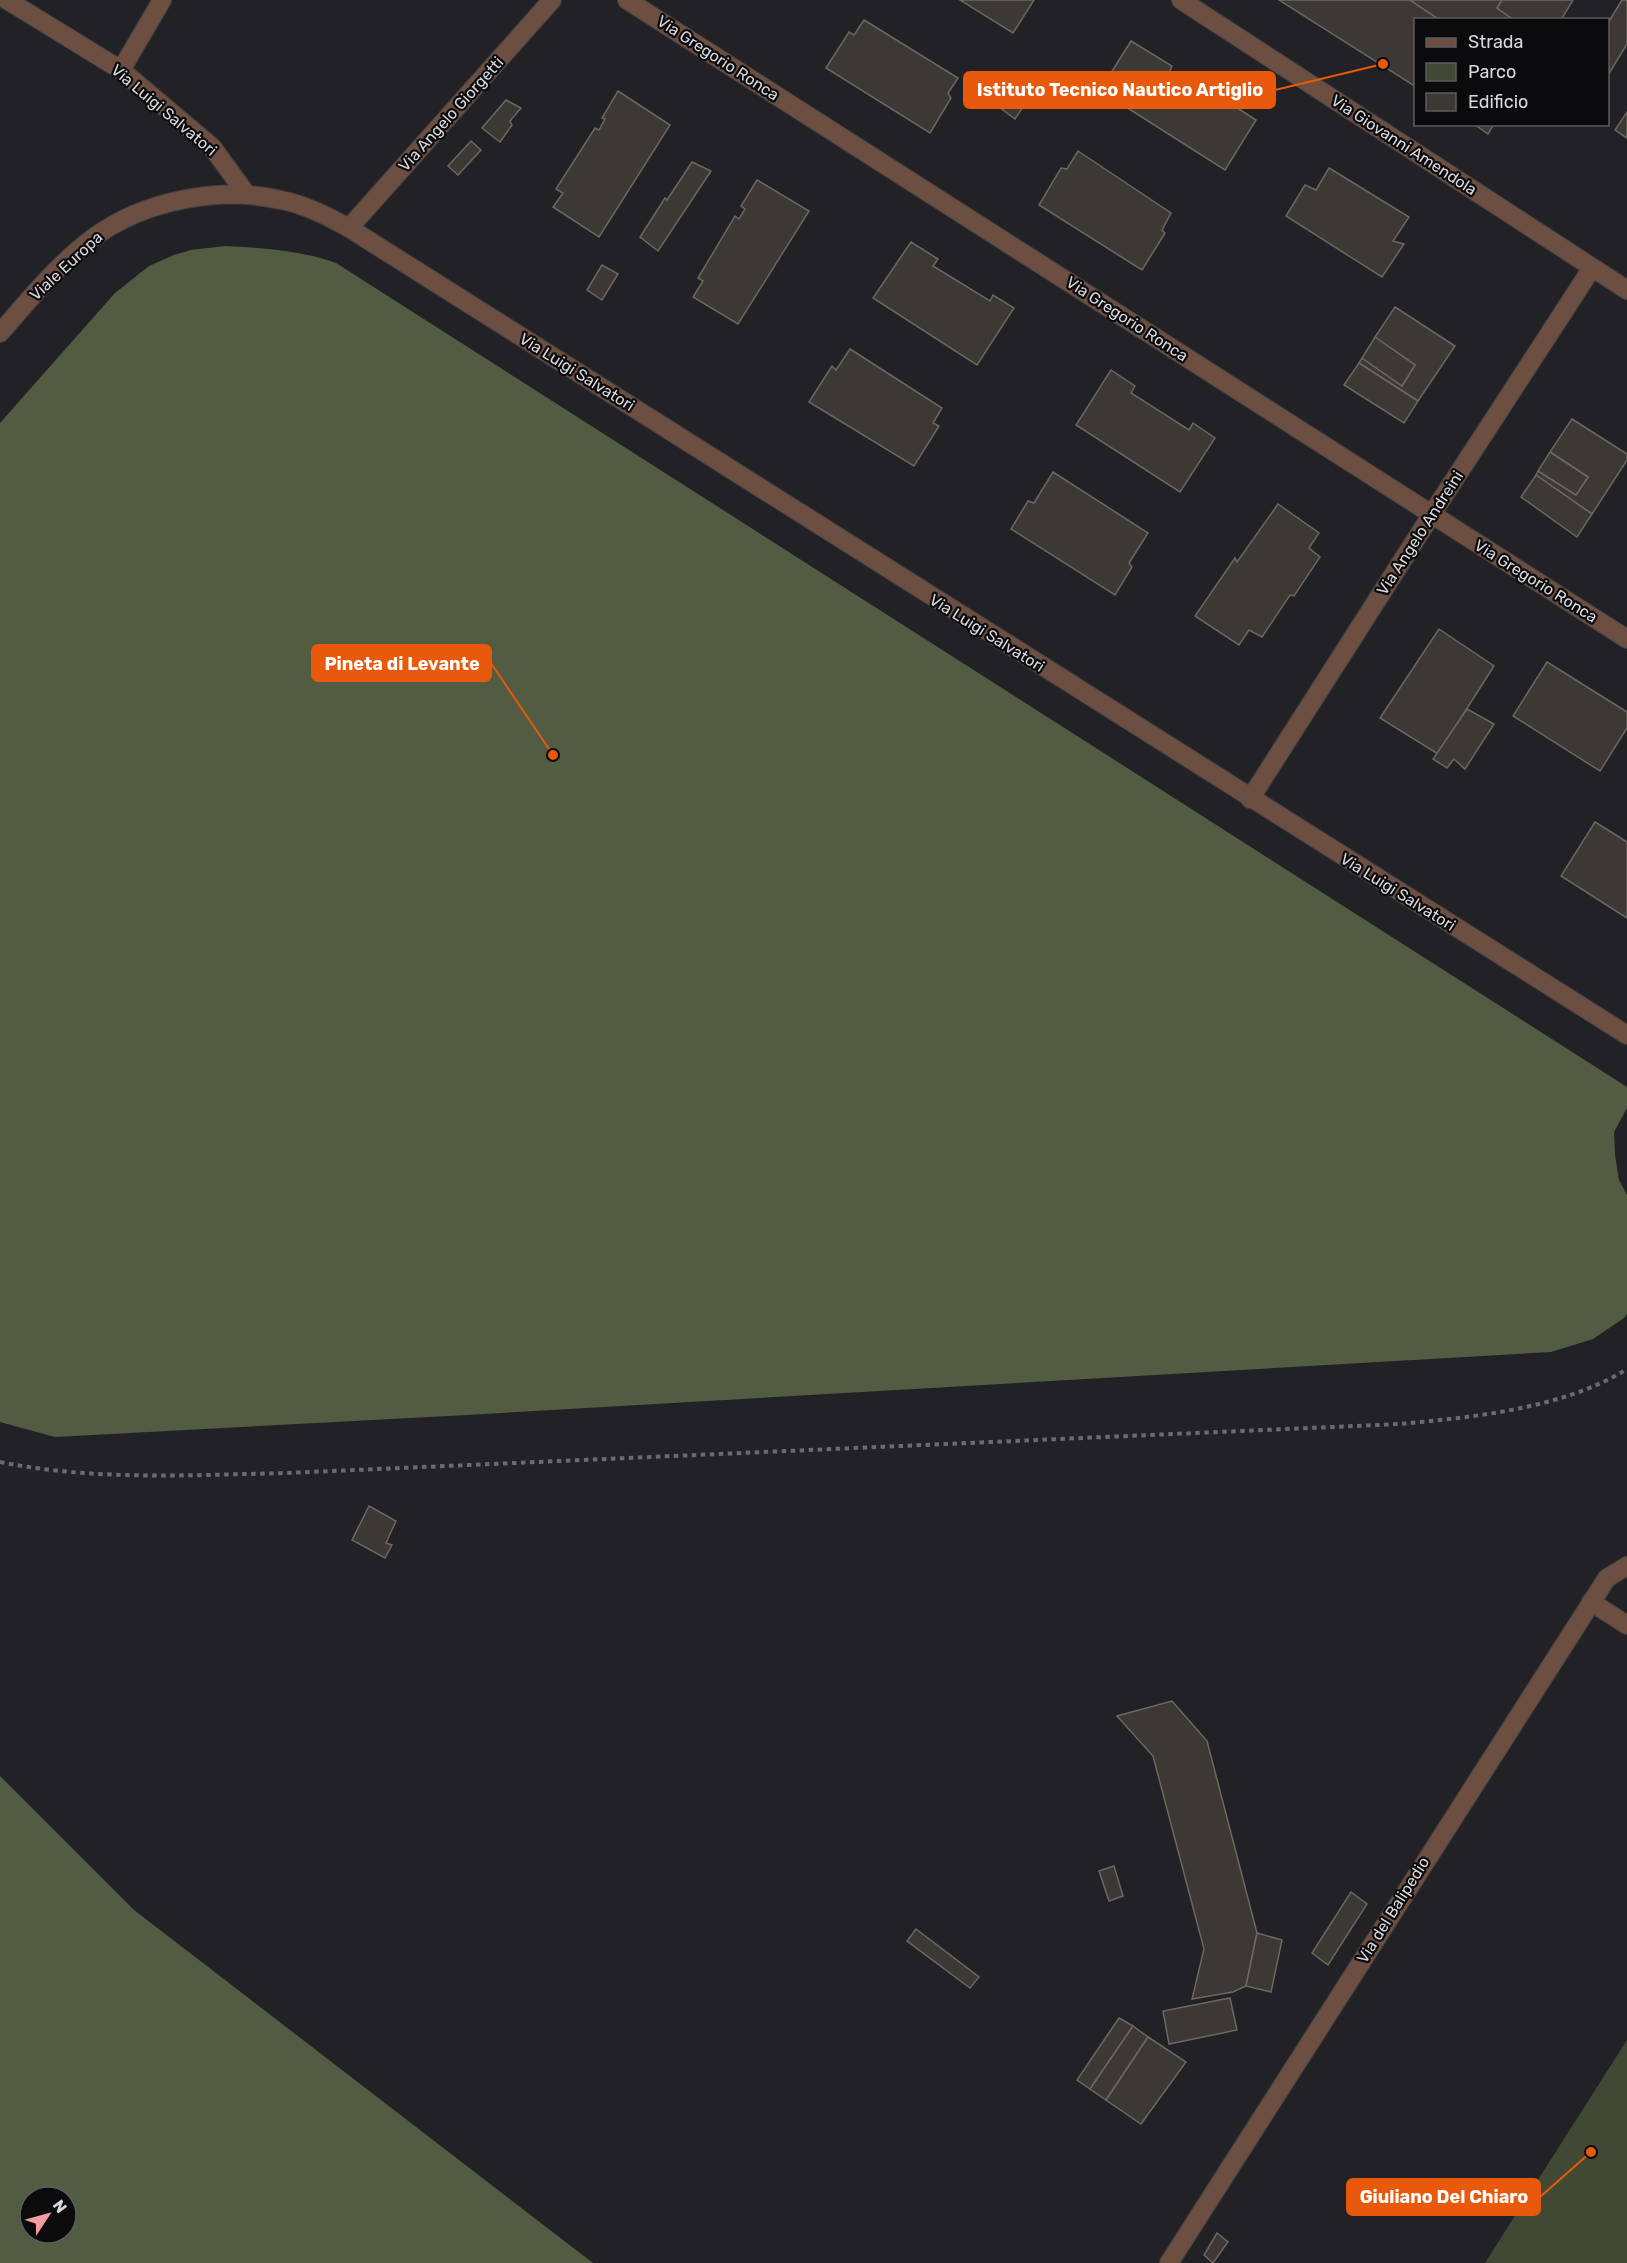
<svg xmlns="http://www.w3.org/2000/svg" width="1627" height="2263" font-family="Rubik,sans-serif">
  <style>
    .green { fill: #414935 }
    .forest { fill: #525c43; fill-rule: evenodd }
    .building { fill: #3c3934; stroke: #6b6762; stroke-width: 1.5 }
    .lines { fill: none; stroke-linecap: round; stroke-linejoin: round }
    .minor-casing { stroke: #3f3f43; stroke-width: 20 }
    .path { stroke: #6b6b6f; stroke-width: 4; stroke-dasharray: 4.5 4.5; stroke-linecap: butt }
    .minor { stroke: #6c4f40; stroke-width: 18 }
    .labels { text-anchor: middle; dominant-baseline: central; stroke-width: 4.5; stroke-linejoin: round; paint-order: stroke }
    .street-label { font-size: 16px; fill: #d8d8dc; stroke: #0b0b0e }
    .leader { fill: none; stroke: #e8590c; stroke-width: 2 }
    .callout-dot { fill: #e8590c; stroke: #0b0b0e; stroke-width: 2 }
    .callout { fill: #e8590c; stroke: #e8590c; stroke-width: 2 }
    .callout-label { font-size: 18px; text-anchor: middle; font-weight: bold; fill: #fff }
  </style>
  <rect width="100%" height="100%" fill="#222226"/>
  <polygon class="green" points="1627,2040 1627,2263 1485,2263"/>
  <g class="forest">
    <path d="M 225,246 C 264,248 299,250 336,263 L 1627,1087 L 1627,1108 L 1614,1132 L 1615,1155 L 1619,1180 L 1627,1195 L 1627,1314 L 1624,1318 L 1593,1339 L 1551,1352 L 467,1415 L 55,1437 L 0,1422 L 0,423 L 115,293 L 149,266 L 174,255 L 191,250 Z"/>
    <path d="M 0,1776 L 134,1910 L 593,2263 L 0,2263 ZM 30,2197 L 66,2197 L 66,2233 L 30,2233 Z"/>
  </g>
  <g class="building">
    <polygon points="960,0 1034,0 1013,33"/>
    <polygon points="1279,0 1410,0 1440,20 1416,20 1416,87"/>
    <polygon points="1410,0 1502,0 1497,8 1514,20 1440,20"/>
    <polygon points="1502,0 1573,0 1561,20 1514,20 1497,8"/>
    <polygon points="1622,0 1627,0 1627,44 1608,75 1608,23"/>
    <polygon points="864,20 958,78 948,93 951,98 930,133 826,68 849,32 854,35"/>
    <polygon points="1131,41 1172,66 1169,73 1213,100 1216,94 1256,120 1225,170 1107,95 1117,80 1109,76"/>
    <polygon points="1018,77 1035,89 1015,119 999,107"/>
    <polygon points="618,91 670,125 599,237 553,207 563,193 556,189 595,128 599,130 605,119 602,118"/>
    <polygon points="506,100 521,108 510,121 512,125 500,142 482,128"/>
    <polygon points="1627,112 1627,138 1615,130"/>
    <polygon points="1474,124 1494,124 1488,134"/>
    <polygon points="471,141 481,150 458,175 448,166"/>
    <polygon points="1078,151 1171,213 1162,230 1165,233 1142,270 1039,205 1061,168 1067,169"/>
    <polygon points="692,162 711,171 658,251 640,237 665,198 667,200"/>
    <polygon points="1329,168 1409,217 1393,241 1404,244 1382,277 1286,216 1305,185 1316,190"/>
    <polygon points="757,180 809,211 738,324 693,297 703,281 698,278 735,216 739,219 745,209 741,206"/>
    <polygon points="911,242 938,259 933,266 990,301 993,295 1014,308 977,365 873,298"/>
    <polygon points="602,265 618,274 602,300 587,290"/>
    <polygon points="1395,307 1455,346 1418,401 1359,363 1362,358 1402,386 1415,365 1375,337"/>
    <polygon points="1375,337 1415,365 1402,386 1362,358"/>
    <polygon points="850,349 942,408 933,423 939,426 914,466 809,402 832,366 836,370"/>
    <polygon points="1359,363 1418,401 1404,423 1344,385"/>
    <polygon points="1111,370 1135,386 1131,393 1189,430 1193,423 1215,438 1180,492 1076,425"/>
    <polygon points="1572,419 1627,454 1627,460 1592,514 1536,475 1538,471 1576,495 1588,477 1550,452"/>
    <polygon points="1550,452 1588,477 1576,495 1538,471"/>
    <polygon points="1053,472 1148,533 1129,563 1132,567 1115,595 1011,529 1028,501 1034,503"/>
    <polygon points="1536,475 1592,514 1577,537 1521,497"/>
    <polygon points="1278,504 1319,533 1309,548 1320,557 1294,596 1290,595 1262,637 1249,630 1239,645 1195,616 1235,558 1237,562"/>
    <polygon points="1439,629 1494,666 1438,754 1380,718"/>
    <polygon points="1547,662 1627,712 1627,728 1600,771 1513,716"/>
    <polygon points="1467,709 1494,724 1465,769 1454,759 1447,768 1433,759"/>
    <polygon points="1595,822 1627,842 1627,918 1561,876"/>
    <polygon points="369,1506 396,1521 386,1543 392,1545 385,1558 352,1540"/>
    <polygon points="1172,1701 1207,1741 1257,1933 1246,1986 1233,1992 1192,1999 1204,1949 1153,1756 1117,1716"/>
    <polygon points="1114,1866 1123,1896 1109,1901 1099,1871"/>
    <polygon points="1351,1892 1367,1904 1328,1965 1312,1953"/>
    <polygon points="916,1929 979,1977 970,1988 907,1941"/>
    <polygon points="1257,1933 1282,1940 1271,1992 1246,1986"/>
    <polygon points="1230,1998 1237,2030 1169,2044 1163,2011"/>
    <polygon points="1119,2018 1133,2026 1090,2089 1077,2080"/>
    <polygon points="1133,2026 1148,2037 1106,2100 1090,2089"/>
    <polygon points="1148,2037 1186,2062 1141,2124 1106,2100"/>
    <polygon points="1217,2233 1228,2242 1213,2263 1204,2255"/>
  </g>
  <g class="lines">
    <g class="minor-casing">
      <g id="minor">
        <polyline points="7,0 121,70 212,147 247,195"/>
        <polyline points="627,0 1627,639"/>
        <polyline points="1181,0 1627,290"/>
        <polyline points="121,70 162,0"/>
        <polyline points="349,228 552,0"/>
        <path d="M 0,333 C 29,300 58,264 93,238 C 144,200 220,186 281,200 C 306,205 327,216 349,228 L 1627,1035"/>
        <polyline points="1250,799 1432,514 1592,268"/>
        <polyline points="1591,1602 1627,1625"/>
        <polyline points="1169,2263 1607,1578 1627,1566"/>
      </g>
    </g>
    <path class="path" d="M 0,1462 C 95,1481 191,1475 287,1473 L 1400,1424 C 1473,1417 1563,1409 1627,1369"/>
    <use href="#minor" class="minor"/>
  </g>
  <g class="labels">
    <g class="street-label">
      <text transform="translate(718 58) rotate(33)">Via Gregorio Ronca</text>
      <text transform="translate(164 110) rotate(40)">Via Luigi Salvatori</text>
      <text transform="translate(451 114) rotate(-48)">Via Angelo Giorgetti</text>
      <text transform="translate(1404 145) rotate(33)">Via Giovanni Amendola</text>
      <text transform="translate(66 266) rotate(-43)">Viale Europa</text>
      <text transform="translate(1127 319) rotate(33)">Via Gregorio Ronca</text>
      <text transform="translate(577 372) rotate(32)">Via Luigi Salvatori</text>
      <text transform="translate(1420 533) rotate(-57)">Via Angelo Andreini</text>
      <text transform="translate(1536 581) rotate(32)">Via Gregorio Ronca</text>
      <text transform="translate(987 633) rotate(32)">Via Luigi Salvatori</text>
      <text transform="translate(1398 892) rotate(32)">Via Luigi Salvatori</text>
      <text transform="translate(1393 1910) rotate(-58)">Via del Balipedio</text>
    </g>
  </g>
  <path class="leader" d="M1383 64L1275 90M553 755L491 663M1591 2152L1540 2197"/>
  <g class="callout-dot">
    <circle cx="1383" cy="64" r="6"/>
    <circle cx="553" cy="755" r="6"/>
    <circle cx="1591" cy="2152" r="6"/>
  </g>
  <g class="callout">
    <rect x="964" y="72" width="311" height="36" rx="6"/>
    <rect x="312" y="645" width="179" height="36" rx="6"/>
    <rect x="1347" y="2179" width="193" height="36" rx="6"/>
  </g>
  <g class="callout-label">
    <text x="1120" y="96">Istituto Tecnico Nautico Artiglio</text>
    <text x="402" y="670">Pineta di Levante</text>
    <text x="1444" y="2203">Giuliano Del Chiaro</text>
  </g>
  <rect x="1414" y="18" width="195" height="108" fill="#0b0b0e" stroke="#5d5d60" stroke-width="1.5"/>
  <rect x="1426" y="38" width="30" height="9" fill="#6c4f40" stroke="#5d5d60" stroke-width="1.5"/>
  <text x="1468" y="48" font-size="18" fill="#d8d8dc">Strada</text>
  <rect x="1426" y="63" width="30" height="18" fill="#414935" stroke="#5d5d60" stroke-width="1.5"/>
  <text x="1468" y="78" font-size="18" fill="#d8d8dc">Parco</text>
  <rect x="1426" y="93" width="30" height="18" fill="#3c3934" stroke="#5d5d60" stroke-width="1.5"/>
  <text x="1468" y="108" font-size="18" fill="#d8d8dc">Edificio</text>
  <g transform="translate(48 2215) rotate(54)"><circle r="28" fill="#0b0b0e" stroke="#5d5d60" stroke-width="1.5"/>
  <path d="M0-4.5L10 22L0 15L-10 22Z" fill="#f59b9e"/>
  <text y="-9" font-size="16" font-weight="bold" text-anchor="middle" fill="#d8d8dc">N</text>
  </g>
</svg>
